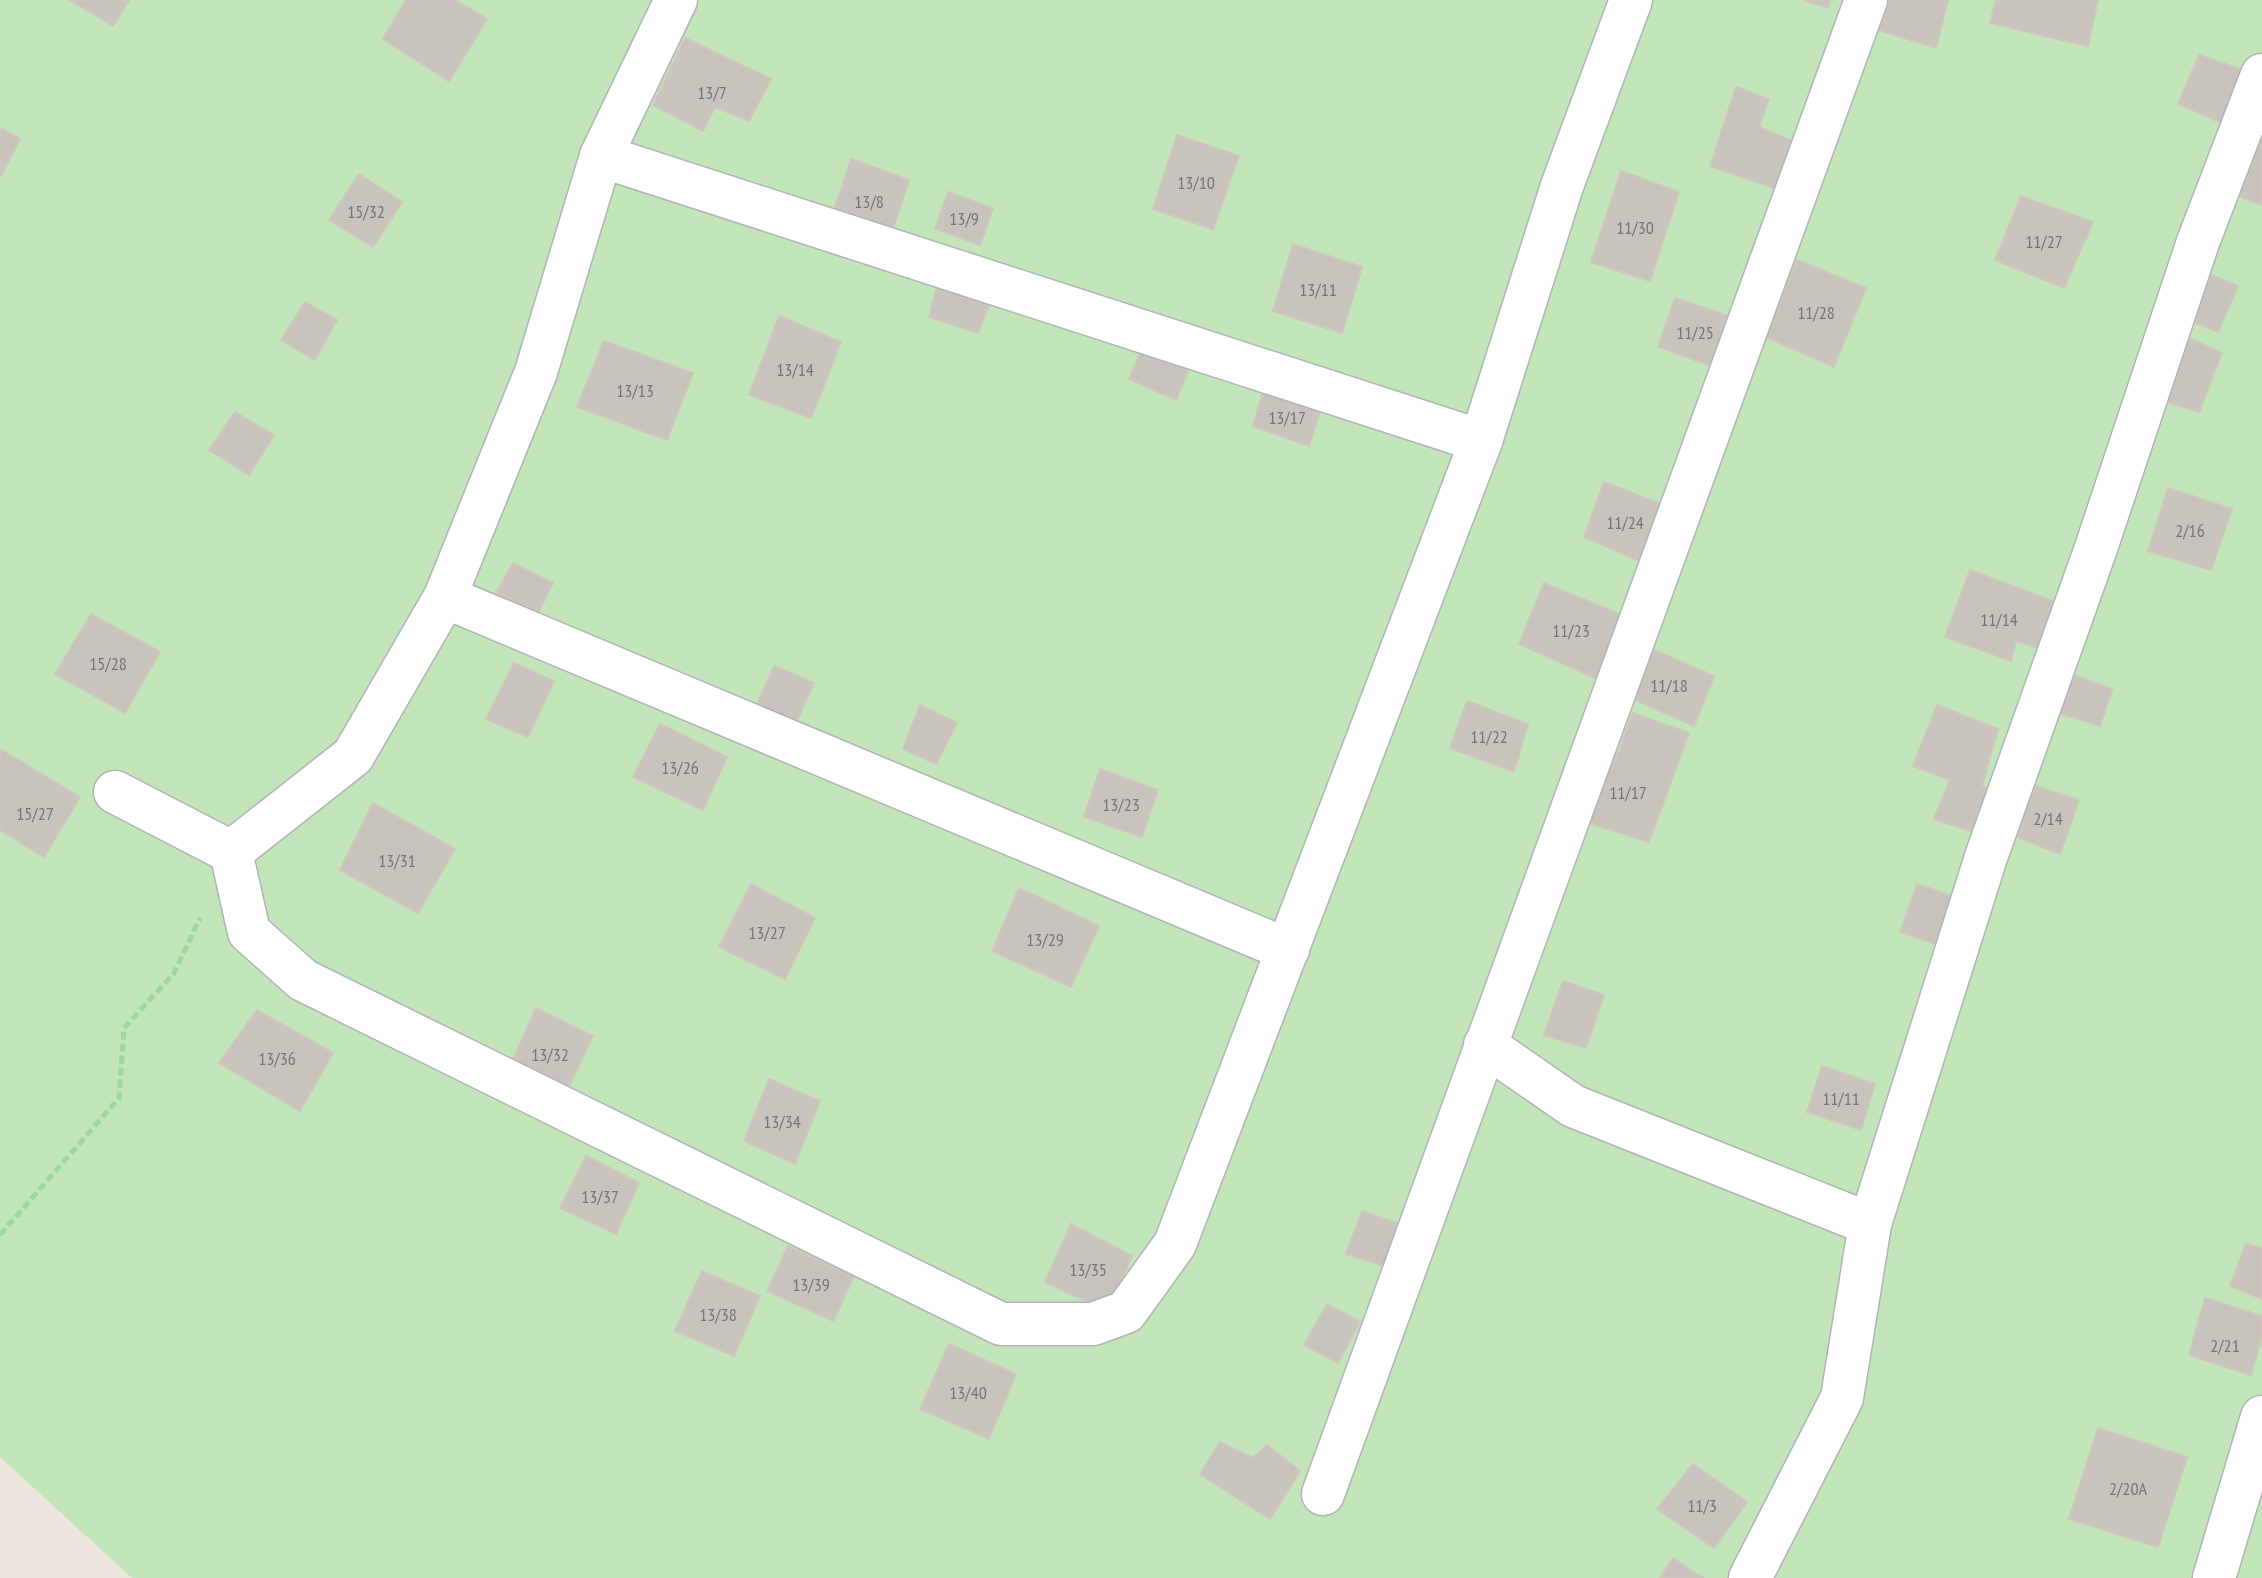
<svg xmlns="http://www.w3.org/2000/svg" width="2262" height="1578" font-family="'PT Sans Narrow',sans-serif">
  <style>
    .green { fill: #c2e5b9 }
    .building { fill: #c8c3bd; stroke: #d0c6bd; stroke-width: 2 }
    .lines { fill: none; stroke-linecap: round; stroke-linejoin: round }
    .street-casing { stroke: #b0b4b7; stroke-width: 45 }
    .path { stroke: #9cd79f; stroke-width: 5; stroke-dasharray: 8 4; stroke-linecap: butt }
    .street { stroke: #fff; stroke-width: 42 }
    .labels { text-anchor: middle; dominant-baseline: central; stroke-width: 6; stroke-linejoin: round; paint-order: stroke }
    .number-label { font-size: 18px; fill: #737677 }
  </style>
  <rect width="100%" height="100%" fill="#ece6de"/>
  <polygon class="green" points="0,0 2262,0 2262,1578 132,1578 0,1457"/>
  <g class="building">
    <polygon points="70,0 129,0 113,26"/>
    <polygon points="406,0 455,0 487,19 449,81 383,39"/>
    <polygon points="1804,0 1830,0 1828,8"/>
    <polygon points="1889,0 1948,0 1936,48 1879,30"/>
    <polygon points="1996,0 2098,0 2088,46 1990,23"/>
    <polygon points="685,38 771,79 749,121 715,107 703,131 653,105"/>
    <polygon points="2199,55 2246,71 2224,124 2178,104"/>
    <polygon points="1736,87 1769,99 1759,127 1802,145 1786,192 1710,166"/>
    <polygon points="0,128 20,139 0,177"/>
    <polygon points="1177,135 1239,156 1213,229 1153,209"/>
    <polygon points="2255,139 2262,141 2262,205 2232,194"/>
    <polygon points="851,159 909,180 889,241 830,222"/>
    <polygon points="1621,171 1679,192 1650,281 1591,262"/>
    <polygon points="359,174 402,202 373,247 329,220"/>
    <polygon points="948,192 993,208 980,245 935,229"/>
    <polygon points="2021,196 2093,222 2064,288 1995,260"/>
    <polygon points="1293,244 1362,267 1342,333 1273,311"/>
    <polygon points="1797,260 1866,288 1834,367 1766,337"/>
    <polygon points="2210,274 2238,286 2218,332 2191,321"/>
    <polygon points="938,284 990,302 978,333 929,317"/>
    <polygon points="1675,298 1732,317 1714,367 1658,347"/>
    <polygon points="305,302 337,320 315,360 281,340"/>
    <polygon points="779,316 841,342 811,418 749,395"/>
    <polygon points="2186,337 2222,353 2199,412 2161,400"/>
    <polygon points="604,341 693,373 667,440 577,407"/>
    <polygon points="1144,345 1191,364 1176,400 1129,379"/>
    <polygon points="1264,388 1321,408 1309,446 1253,426"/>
    <polygon points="235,412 274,435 249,475 209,450"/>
    <polygon points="1604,482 1666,506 1646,564 1584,537"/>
    <polygon points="2168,488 2232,509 2211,570 2148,551"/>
    <polygon points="513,563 553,583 538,613 496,593"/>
    <polygon points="1970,570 2053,601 2038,648 2016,641 2011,661 1945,637"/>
    <polygon points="1544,583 1622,615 1599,680 1519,644"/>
    <polygon points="91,614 160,652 125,713 55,674"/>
    <polygon points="1645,646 1714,676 1694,726 1624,695"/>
    <polygon points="514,663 554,681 528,737 486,719"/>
    <polygon points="774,666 814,683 794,727 754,711"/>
    <polygon points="2074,675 2112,689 2100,726 2059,713"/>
    <polygon points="1467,701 1528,724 1514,772 1450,748"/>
    <polygon points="920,705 957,723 936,764 903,749"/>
    <polygon points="1937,705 1998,729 1982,786 1997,792 1980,834 1934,819 1950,780 1913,766"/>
    <polygon points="1633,713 1689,733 1649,842 1579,820 1602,759 1614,764"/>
    <polygon points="660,724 727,757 703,810 633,777"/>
    <polygon points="0,749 80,797 44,857 0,830"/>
    <polygon points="1100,769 1158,790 1142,837 1084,817"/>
    <polygon points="2036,786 2079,800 2060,854 2017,837"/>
    <polygon points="373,803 455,849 418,913 340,870"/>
    <polygon points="751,884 815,918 785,979 719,947"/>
    <polygon points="1917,884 1956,897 1943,946 1900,932"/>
    <polygon points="1019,888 1099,926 1071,987 992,951"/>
    <polygon points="1563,981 1604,995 1586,1048 1544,1035"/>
    <polygon points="536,1008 593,1036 563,1099 508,1071"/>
    <polygon points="257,1010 333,1053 300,1111 219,1063"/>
    <polygon points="1822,1066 1875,1084 1861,1130 1807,1112"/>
    <polygon points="769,1079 820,1101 795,1164 744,1141"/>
    <polygon points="586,1156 639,1183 616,1234 560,1208"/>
    <polygon points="1362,1211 1399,1224 1384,1266 1346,1254"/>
    <polygon points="1071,1224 1132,1256 1107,1311 1045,1282"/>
    <polygon points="2246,1244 2262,1248 2262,1299 2230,1286"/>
    <polygon points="788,1246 854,1276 833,1321 767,1291"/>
    <polygon points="702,1271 760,1296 734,1356 675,1331"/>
    <polygon points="2205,1298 2262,1316 2262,1336 2251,1375 2189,1355"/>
    <polygon points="1327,1304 1360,1322 1338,1363 1304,1345"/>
    <polygon points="949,1344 1016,1374 989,1439 920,1409"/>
    <polygon points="2098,1428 2187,1457 2158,1547 2069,1519"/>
    <polygon points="1220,1442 1253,1458 1267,1445 1300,1471 1270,1519 1200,1474"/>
    <polygon points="1693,1464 1747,1502 1714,1548 1657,1509"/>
    <polygon points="1673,1558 1703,1578 1660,1578"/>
  </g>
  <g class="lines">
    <g class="street-casing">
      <g id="street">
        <polyline points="601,156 1481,441"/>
        <polyline points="445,597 1288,950"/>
        <polyline points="115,792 231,852 249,932 303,980 1001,1324 1093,1324 1126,1312 1175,1244 1481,441 1562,186 1631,0"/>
        <polyline points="231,852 353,756 445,597 536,372 601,156 676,0"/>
        <polyline points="1485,1045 1573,1106 1870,1224"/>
        <polyline points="1323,1494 1866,0"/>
        <polyline points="1750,1578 1842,1398 1870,1224 1986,857 2096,548 2198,242 2262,75"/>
        <polyline points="2214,1578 2262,1417"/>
      </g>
    </g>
    <polyline class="path" points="0,1235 119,1098 124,1028 174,973 200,918"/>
    <use href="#street" class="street"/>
  </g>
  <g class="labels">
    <g class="number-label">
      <text x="712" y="92">13/7</text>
      <text x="1196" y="182">13/10</text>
      <text x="869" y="201">13/8</text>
      <text x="366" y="211">15/32</text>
      <text x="964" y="218">13/9</text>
      <text x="1635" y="227">11/30</text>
      <text x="2044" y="241">11/27</text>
      <text x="1318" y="289">13/11</text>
      <text x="1816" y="312">11/28</text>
      <text x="1695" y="332">11/25</text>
      <text x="795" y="369">13/14</text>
      <text x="635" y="390">13/13</text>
      <text x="1287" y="417">13/17</text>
      <text x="1625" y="522">11/24</text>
      <text x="2190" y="530">2/16</text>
      <text x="1999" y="619">11/14</text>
      <text x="1571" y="630">11/23</text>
      <text x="108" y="663">15/28</text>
      <text x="1669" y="685">11/18</text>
      <text x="1489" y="736">11/22</text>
      <text x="680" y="767">13/26</text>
      <text x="1628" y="792">11/17</text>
      <text x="1121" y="804">13/23</text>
      <text x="35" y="813">15/27</text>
      <text x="2048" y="818">2/14</text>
      <text x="397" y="860">13/31</text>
      <text x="767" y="932">13/27</text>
      <text x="1045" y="939">13/29</text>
      <text x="550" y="1054">13/32</text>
      <text x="277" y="1058">13/36</text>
      <text x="1841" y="1098">11/11</text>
      <text x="782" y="1121">13/34</text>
      <text x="600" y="1196">13/37</text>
      <text x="1088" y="1269">13/35</text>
      <text x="811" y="1284">13/39</text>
      <text x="718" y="1314">13/38</text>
      <text x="2225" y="1345">2/21</text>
      <text x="968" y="1392">13/40</text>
      <text x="2128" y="1488">2/20А</text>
      <text x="1702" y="1505">11/3</text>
    </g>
  </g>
</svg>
